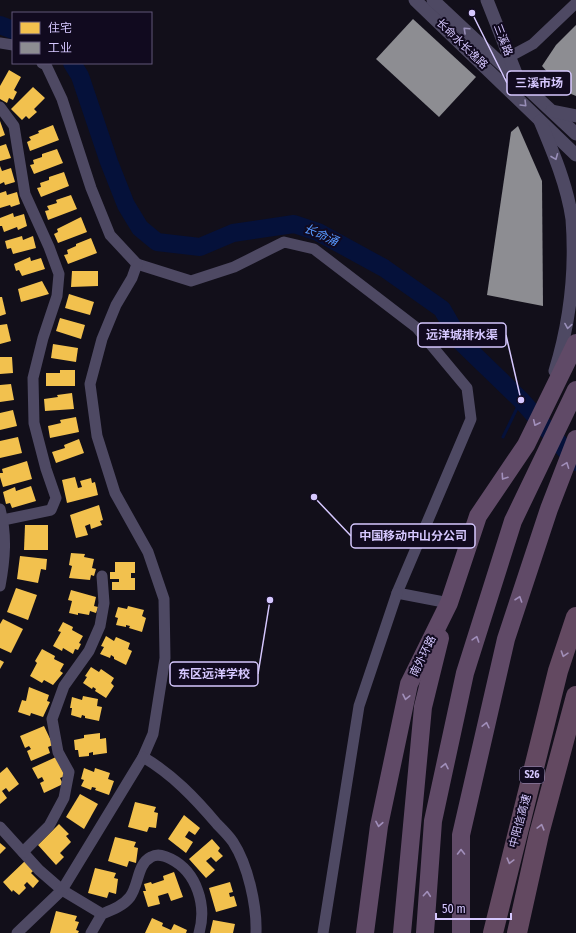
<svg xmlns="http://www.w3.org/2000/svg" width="576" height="933" font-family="'Fira Sans Condensed','Noto Sans SC',sans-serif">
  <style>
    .homes { fill: #f2c14e }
    .industry { fill: #8d8d92 }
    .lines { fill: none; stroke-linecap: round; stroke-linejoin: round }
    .stream { stroke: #05113a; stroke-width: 3 }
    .river { stroke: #05113a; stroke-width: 18 }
    .minor { stroke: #4e4963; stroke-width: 11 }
    .tertiary { stroke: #4e4963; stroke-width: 13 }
    .trunk { stroke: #604a67; stroke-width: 18 }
    .motorway { stroke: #634961; stroke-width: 20 }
    .oneway { stroke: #998fb9 }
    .oneway2 { stroke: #a18fbb }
    .oneway3 { stroke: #a28fb8 }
    .labels { text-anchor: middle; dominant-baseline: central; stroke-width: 4; stroke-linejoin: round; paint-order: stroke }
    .shield { fill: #110a1f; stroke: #9b8fbc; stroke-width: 1 }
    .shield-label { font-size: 10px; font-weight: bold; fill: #d6c8ff }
    .street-label { font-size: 11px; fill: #d6c8ff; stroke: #110a1f }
    .water-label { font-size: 12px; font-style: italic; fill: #5698ff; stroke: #110a1f }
    .leader { fill: none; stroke: #d6c8ff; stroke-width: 1.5 }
    .callout-dot { fill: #d6c8ff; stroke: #110a1f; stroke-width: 1.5 }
    .callout { fill: #110a1f; stroke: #d6c8ff; stroke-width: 1.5 }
    .callout-label { font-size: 12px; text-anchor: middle; font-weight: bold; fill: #d6c8ff }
  </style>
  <rect width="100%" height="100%" fill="#120f1a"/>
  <g class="homes">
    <polygon points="9,70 21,77 14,90 17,92 13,100 9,98 7,103 0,99 0,86"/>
    <polygon points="33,87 45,98 34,109 37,112 29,119 26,116 22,120 11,109"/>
    <polygon points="0,121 5,135 0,137"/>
    <polygon points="53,125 59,140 30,151 27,142 31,140 29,137 39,133 38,131"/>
    <polygon points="6,144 11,158 0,161 0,146"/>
    <polygon points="57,149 63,163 34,174 30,165 34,164 33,160 42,157 42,154"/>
    <polygon points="0,166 2,171 11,168 15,182 5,185 4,182 0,184"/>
    <polygon points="64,172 69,186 41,197 37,188 41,187 40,183 49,180 49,177"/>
    <polygon points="6,191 7,195 17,192 20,204 11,207 10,205 0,208 0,193"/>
    <polygon points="71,195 77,209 48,220 45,211 49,210 47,206 57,203 56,200"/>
    <polygon points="13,213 14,217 24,214 27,226 18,230 17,227 4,232 2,226 0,226 0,218"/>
    <polygon points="81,217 87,232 58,243 54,234 58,232 57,229"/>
    <polygon points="22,236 23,240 33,236 36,248 13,254 11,248 7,249 5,241"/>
    <polygon points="91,238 97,253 68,264 64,255 68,254 67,250 76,246 76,244"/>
    <polygon points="30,257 31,261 41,258 45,269 22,276 19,270 16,271 14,264"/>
    <polygon points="72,271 98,271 98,286 71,287"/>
    <polygon points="42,281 49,294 21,302 18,289"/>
    <polygon points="69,294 94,302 90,315 65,308"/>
    <polygon points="0,297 2,297 6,314 0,316"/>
    <polygon points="60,318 85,325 81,339 56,331"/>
    <polygon points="7,324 11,341 0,344 0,325"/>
    <polygon points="53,344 78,348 76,362 51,358"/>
    <polygon points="0,357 12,357 13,373 0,374"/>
    <polygon points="60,370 75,370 75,386 46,386 46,373 60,373"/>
    <polygon points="11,384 14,400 0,402 0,385"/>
    <polygon points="72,393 74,409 45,411 44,399 58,397 57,395"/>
    <polygon points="13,410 17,426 0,430 0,413"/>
    <polygon points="76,417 79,432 50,438 48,426 61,423 60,420"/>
    <polygon points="18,437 22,453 0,458 0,441"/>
    <polygon points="79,439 84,453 56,463 52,452 65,448 64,445"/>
    <polygon points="27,461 32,479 3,487 0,477 0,473 3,473 2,469"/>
    <polygon points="75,477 78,488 82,487 80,481 91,478 92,483 95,482 98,495 67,503 62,480"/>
    <polygon points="31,486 36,501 12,508 10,503 6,504 3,492 15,487 16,491"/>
    <polygon points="99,505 103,520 100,521 102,525 91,529 90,524 85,526 88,535 76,538 70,515"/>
    <polygon points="25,525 48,525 48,550 24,550"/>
    <polygon points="71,553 85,554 84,557 94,559 92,568 96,569 94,576 91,575 90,580 69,578 72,566 69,565"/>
    <polygon points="20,556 47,559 46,570 41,569 38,583 17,579"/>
    <polygon points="115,562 135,562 135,573 131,573 131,578 135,578 135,590 112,590 112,582 119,582 119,579 110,579 110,572 115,572"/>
    <polygon points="16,588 37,595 28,620 7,612"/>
    <polygon points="71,590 96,597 94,606 98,607 96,613 90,611 89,615 78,613 78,615 69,613 72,601 68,600"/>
    <polygon points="128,606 144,610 142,616 146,618 142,632 129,628 130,626 126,625 126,627 116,625 118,618 115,617 118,607 127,609"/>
    <polygon points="3,619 23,629 11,653 0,648 0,624"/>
    <polygon points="63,622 73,627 72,630 83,636 79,643 81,644 78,650 75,649 73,654 63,648 62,651 53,646 61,632 58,631"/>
    <polygon points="106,636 114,641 116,637 130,643 128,649 132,651 126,665 114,659 114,657 111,655 110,658 100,654 104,647 101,646"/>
    <polygon points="42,649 55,656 54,659 64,664 60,671 63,673 53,685 44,680 42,683 30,676 37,663 35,661"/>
    <polygon points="0,660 4,662 0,669"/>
    <polygon points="91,667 99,672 101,669 114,678 111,683 114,686 106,698 95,691 96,689 93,687 92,689 83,683 87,677 85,676"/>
    <polygon points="29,687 49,695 47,701 50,702 43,717 31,713 30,716 18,712 22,700 26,701"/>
    <polygon points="83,696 98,699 97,706 102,707 99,721 85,718 85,716 82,715 81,718 71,715 72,708 70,708 72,697 82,700"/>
    <polygon points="44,726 53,745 48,747 50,753 31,761 27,751 31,749 29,746 25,748 20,736"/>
    <polygon points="100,733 100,739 106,738 107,753 93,755 93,752 89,753 89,756 79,757 78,750 75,750 74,740 84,738 84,735"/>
    <polygon points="56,757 65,776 60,778 63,784 44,793 40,783 44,781 42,777 38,779 32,768"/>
    <polygon points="7,767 19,784 9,792 6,788 2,791 7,798 0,804 0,773"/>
    <polygon points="84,768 94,772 95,768 110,773 108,779 114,781 109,795 95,790 96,788 92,787 91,790 81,786 84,780 81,779"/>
    <polygon points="80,794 98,804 84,829 66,817"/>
    <polygon points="135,802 156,807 154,812 158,813 156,828 149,827 147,832 128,827"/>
    <polygon points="184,815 200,828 195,835 189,831 185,837 193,842 186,853 168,839"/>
    <polygon points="59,824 69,834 66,836 71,842 60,853 64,857 56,865 38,845"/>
    <polygon points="115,837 136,842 134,847 138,848 136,863 129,861 127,867 108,861"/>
    <polygon points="212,839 220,848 218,851 223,856 216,862 211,857 206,861 215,870 206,878 189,859"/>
    <polygon points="0,843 6,848 0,854"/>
    <polygon points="25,861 34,870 31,873 39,881 33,888 27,882 24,885 26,888 19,895 13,890 12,892 3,882"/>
    <polygon points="95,868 116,873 114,878 118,879 116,894 109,892 107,898 88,893"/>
    <polygon points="174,872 183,897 171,901 168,893 158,896 160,904 148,907 143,891 146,891 144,884 151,882 152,884 164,880 163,876"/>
    <polygon points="230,882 233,892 229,893 230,897 234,896 237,906 216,912 209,888"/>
    <polygon points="56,911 77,916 75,921 79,922 76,930 79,931 78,933 50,933"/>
    <polygon points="152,918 163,923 162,926 171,930 174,924 187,930 186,933 145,933"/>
    <polygon points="213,920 235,924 233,933 210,933"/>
  </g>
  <g class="industry">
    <polygon points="413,19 476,77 439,117 376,59"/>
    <polygon points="576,25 576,96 564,91 542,66 556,45"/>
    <polygon points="518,126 542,181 543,306 487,295 511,132"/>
  </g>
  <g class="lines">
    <polyline class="stream" points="503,437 521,400"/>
    <g class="river">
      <polyline points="0,25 13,30"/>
      <polyline points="72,63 80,76 109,162 126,205 140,228 157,242 200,247 233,233 294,224 318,232 384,268 442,309 461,342 521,400 576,462"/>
    </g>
    <g class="minor">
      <polyline points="0,43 13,45"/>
      <polyline points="509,57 533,44 576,3"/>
      <polyline points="42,63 46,65 62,99 91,188 110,235 137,264 191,281 234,267 284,242 314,249 417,328 467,388 471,419 397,593 449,603"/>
      <polyline points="0,107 14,126 25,194 49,247 59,274 57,296 43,338 33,378 34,423 46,469 56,498 51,510 3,520"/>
      <path d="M 137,264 L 132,278 L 116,305 L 102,339 L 90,384 L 97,436 L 115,493 L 148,552 L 164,599 L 165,658 L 153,734 L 143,757 C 172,774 195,798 217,824 C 223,830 229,836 233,842 C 248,865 257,906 256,933"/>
      <path d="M 0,509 C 7,535 5,559 0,586"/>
      <polyline points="0,827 39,870 62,890 102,914"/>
      <polyline points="23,852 49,826 64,798 69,772 58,752 52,719 64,686 89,651 100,626 104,603 102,576"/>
      <polyline points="17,933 62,890 143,757"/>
      <path d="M 91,933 L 102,914 C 112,910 123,906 130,897 C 139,885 137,864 151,857 C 158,853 165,856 171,859 C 197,872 207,906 199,933"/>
      <polyline points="323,933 359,706 397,593"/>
    </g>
    <g class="tertiary">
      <polyline points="415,0 576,155"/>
      <polyline points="433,0 576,134"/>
      <polyline points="487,0 517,76"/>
      <polyline points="552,111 576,116"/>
      <path d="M 540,121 C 553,152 567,185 572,219 C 576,271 570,322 555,371"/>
    </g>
    <g class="trunk">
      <polyline points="365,933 379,826 409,684 449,603 478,516 526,445 576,343"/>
      <polyline points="402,933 423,707 440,638"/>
      <polyline points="425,933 433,821 465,673 513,521 576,390"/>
      <polyline points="461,933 461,835 506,639 549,509 576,439"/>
    </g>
    <g class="motorway">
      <polyline points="493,933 558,671 576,617"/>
      <polyline points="517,933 539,834 576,696"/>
    </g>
  </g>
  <defs><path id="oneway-chevron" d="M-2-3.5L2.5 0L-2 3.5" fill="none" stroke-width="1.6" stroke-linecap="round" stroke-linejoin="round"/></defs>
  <g class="oneway">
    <use href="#oneway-chevron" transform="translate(466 30) rotate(-137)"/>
    <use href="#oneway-chevron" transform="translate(524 104) rotate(45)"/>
    <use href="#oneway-chevron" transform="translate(555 157) rotate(68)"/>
    <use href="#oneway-chevron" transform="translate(568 326) rotate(99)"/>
  </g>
  <g class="oneway2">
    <use href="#oneway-chevron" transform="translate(536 423) rotate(115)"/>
    <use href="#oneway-chevron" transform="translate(566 465) rotate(-69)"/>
    <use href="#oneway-chevron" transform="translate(504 477) rotate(124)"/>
    <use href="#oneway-chevron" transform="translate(519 599) rotate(-71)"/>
    <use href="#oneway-chevron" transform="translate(476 639) rotate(-72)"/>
    <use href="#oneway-chevron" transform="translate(406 697) rotate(102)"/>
    <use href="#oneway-chevron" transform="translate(486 725) rotate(-77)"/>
    <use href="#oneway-chevron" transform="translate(445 766) rotate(-78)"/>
    <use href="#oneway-chevron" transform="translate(379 824) rotate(100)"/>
    <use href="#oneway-chevron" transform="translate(461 852) rotate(-90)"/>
    <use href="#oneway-chevron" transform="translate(427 894) rotate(-85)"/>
  </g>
  <g class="oneway3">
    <use href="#oneway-chevron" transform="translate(564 654) rotate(108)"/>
    <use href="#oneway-chevron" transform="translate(541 827) rotate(-75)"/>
    <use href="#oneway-chevron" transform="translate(510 861) rotate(105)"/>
  </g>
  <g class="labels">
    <rect class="shield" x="520" y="767" width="24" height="16" rx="3"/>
    <g class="shield-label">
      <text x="532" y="775">S26</text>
    </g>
    <g class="street-label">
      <text transform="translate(503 40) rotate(69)">三溪路</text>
      <text transform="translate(462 44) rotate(44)">长命水长逸路</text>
      <text transform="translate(423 656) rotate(-64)">南外环路</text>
      <text transform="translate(520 821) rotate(-75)">中阳信高速</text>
    </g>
    <g class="water-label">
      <text transform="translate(321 235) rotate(24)">长命涌</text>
    </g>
  </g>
  <path class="leader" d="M472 13L507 83M521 400L506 335M314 497L351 536M270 600L258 674"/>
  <g class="callout-dot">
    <circle cx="472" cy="13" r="4"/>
    <circle cx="521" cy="400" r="4"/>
    <circle cx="314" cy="497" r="4"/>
    <circle cx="270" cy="600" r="4"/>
  </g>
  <g class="callout">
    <rect x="507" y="71" width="64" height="24" rx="4"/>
    <rect x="418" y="323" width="88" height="24" rx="4"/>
    <rect x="351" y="524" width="124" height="24" rx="4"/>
    <rect x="170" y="662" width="88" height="24" rx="4"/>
  </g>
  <g class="callout-label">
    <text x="539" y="87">三溪市场</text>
    <text x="462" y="339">远洋城排水渠</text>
    <text x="413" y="540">中国移动中山分公司</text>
    <text x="214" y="678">东区远洋学校</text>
  </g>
  <rect x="12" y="12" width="140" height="52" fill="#110a1f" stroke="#605679"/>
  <rect x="20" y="22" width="20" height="12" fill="#f2c14e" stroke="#605679"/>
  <text x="48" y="32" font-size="12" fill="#d6c8ff">住宅</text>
  <rect x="20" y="42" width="20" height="12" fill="#8d8d92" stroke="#605679"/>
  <text x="48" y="52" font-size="12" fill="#d6c8ff">工业</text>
  <path d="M436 913v6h75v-6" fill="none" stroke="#d6c8ff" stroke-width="2"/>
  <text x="442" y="913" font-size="12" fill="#d6c8ff" stroke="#110a1f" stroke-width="3" paint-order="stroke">50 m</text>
</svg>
